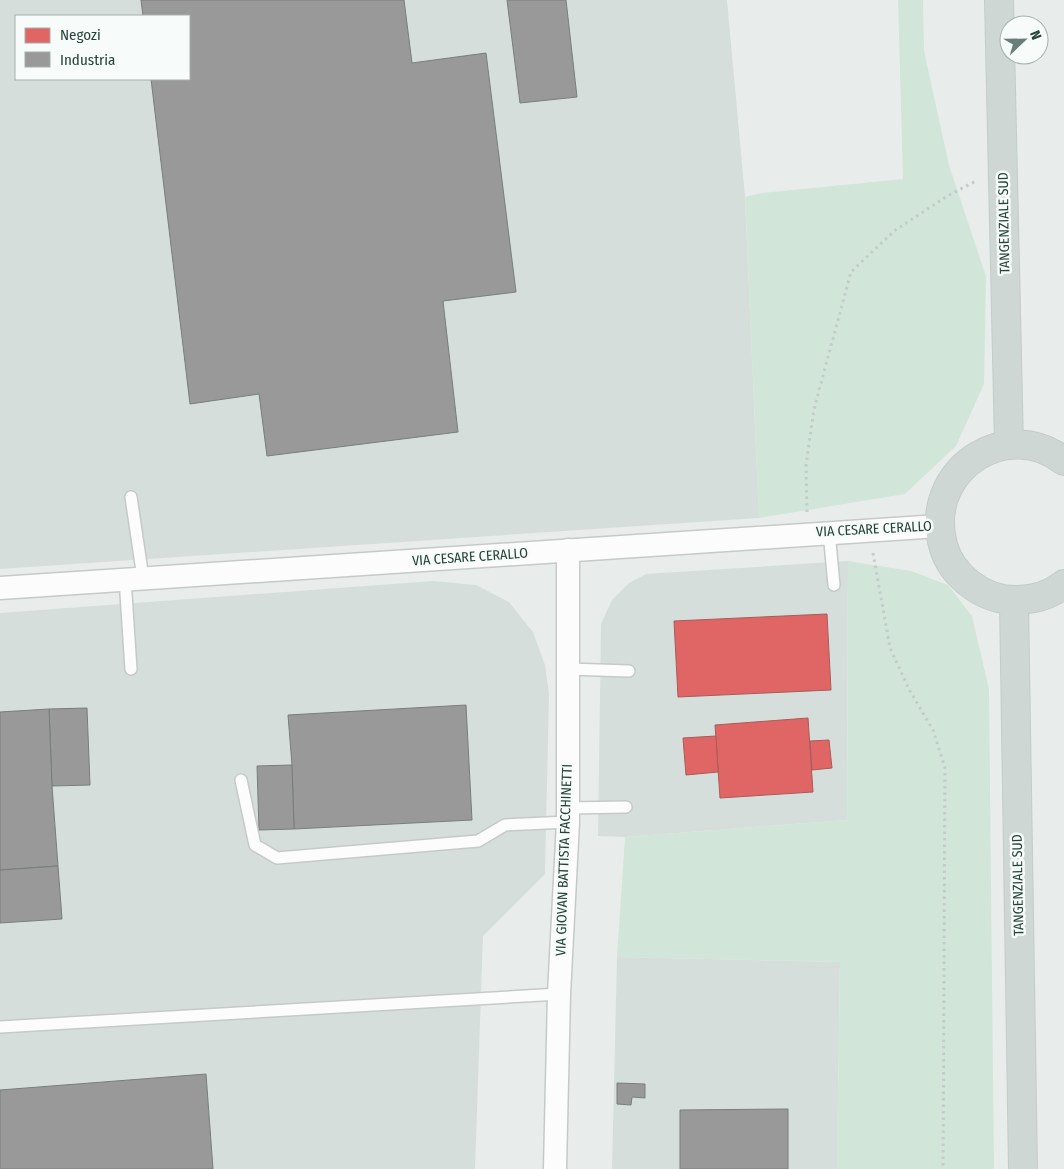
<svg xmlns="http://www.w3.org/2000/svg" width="1064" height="1169" font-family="'Fira Sans Condensed',sans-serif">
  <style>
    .built { fill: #d6dedb; fill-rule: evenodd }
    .green { fill: #d1e6d8 }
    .shops { fill: #e06666; stroke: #a85b59 }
    .industry { fill: #999; stroke: #767f7c }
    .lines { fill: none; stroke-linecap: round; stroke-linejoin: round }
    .lane-casing { stroke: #c5cac8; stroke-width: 14 }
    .street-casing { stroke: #c5cac8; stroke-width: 25 }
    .primary-casing { stroke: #c3ccc9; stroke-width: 30 }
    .path { stroke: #c3ccca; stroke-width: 3; stroke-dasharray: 2.5 4; stroke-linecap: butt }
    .lane { stroke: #fcfcfc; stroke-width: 11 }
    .street { stroke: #fcfcfc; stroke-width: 22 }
    .primary { stroke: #cfd7d5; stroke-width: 28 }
    .labels { text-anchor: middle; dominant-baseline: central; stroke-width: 5; stroke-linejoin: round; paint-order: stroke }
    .street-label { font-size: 14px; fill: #24423a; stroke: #f7fbf9 }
  </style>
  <rect width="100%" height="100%" fill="#e8edeb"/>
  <g class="built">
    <path d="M 0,0 L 727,0 L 745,197 L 759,518 L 0,569 ZM 16,16 L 189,16 L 189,79 L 16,79 Z"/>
    <polygon points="848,561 847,820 625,837 598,836 601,624 612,600 629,583 646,574"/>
    <polygon points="433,581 476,585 509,602 533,632 545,665 549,694 545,874 483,936 475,1169 0,1169 0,613"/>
    <polygon points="617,957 840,962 837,1169 612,1169"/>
  </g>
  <g class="green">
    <polygon points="898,0 923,0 924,51 949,165 986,276 984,384 956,446 905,494 759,518 745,197 761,193 903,179"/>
    <polygon points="848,561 911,571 948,585 972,616 989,689 994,1169 837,1169 840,962 617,957 625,837 847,820"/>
  </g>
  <g class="shops">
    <polygon points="827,614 831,690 678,697 674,621"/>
    <polygon points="808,718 813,792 720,798 715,725"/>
    <polygon points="716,736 718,772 686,775 683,738"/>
    <polygon points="829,740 832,768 812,770 810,741"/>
  </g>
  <g class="industry">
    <polygon points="141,0 404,0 412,63 486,53 516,292 443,301 458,432 267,456 259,394 190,404 151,79 189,79 189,16 143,16"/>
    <polygon points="507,0 566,0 577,97 520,103"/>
    <polygon points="466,705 472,820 294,829 292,765 288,715"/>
    <polygon points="87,708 90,785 52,786 49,709"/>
    <polygon points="49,709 52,786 58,866 0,870 0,712"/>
    <polygon points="292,765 294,829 259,830 257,766"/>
    <polygon points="58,866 62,919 0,923 0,870"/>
    <polygon points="206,1074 213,1169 0,1169 0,1090"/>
    <polygon points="617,1083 645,1084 645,1098 632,1097 631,1105 617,1104"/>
    <polygon points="788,1109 788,1169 680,1169 680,1110"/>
  </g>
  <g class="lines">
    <g class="lane-casing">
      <g id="lane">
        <polyline points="131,497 143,578"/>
        <polyline points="829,532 834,585"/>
        <polyline points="125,579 131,669"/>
        <polyline points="568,669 629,671"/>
        <polyline points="241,780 255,845 277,858 478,841 505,825 568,822"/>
        <polyline points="568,808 626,807"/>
        <polyline points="0,1027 559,994"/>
      </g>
    </g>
    <g class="street-casing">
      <g id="street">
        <polyline points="0,588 939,526"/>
        <polyline points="555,1169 559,994 568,822 568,550"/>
      </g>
    </g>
    <g class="primary-casing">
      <g id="primary">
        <polyline points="999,0 1009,445"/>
        <path d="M 1064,461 C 1008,417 930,467 941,535 C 943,550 950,565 961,576 C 972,587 987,596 1003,599 C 1024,602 1047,598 1064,584"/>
        <polyline points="1014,600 1023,1169"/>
      </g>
    </g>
    <g class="path">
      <polyline points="807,512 806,465 814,409 851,272 894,231 949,195 976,181"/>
      <polyline points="873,553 890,648 910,691 933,730 945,768 943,1169"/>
    </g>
    <use href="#lane" class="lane"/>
    <use href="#street" class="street"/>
    <use href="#primary" class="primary"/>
  </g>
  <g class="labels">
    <g class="street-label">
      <text transform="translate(1004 223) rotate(-91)">TANGENZIALE SUD</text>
      <text transform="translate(874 529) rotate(-3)">VIA CESARE CERALLO</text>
      <text transform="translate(470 557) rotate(-4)">VIA CESARE CERALLO</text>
      <text transform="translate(564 860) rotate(-88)">VIA GIOVAN BATTISTA FACCHINETTI</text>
      <text transform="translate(1018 885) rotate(-91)">TANGENZIALE SUD</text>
    </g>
  </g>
  <rect x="15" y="15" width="175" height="65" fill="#f7fbf9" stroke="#a3b1ad"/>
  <rect x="25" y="28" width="25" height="15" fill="#e06666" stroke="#a3b1ad"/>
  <text x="60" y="40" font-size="15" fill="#24423a">Negozi</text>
  <rect x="25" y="52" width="25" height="15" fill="#999999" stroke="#a3b1ad"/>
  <text x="60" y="65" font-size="15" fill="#24423a">Industria</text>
  <g transform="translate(1024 40) rotate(68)"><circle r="24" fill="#f7fbf9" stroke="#a3b1ad"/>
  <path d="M0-4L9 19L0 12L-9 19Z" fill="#697e78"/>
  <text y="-8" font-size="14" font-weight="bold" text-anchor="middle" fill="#24423a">N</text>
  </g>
</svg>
